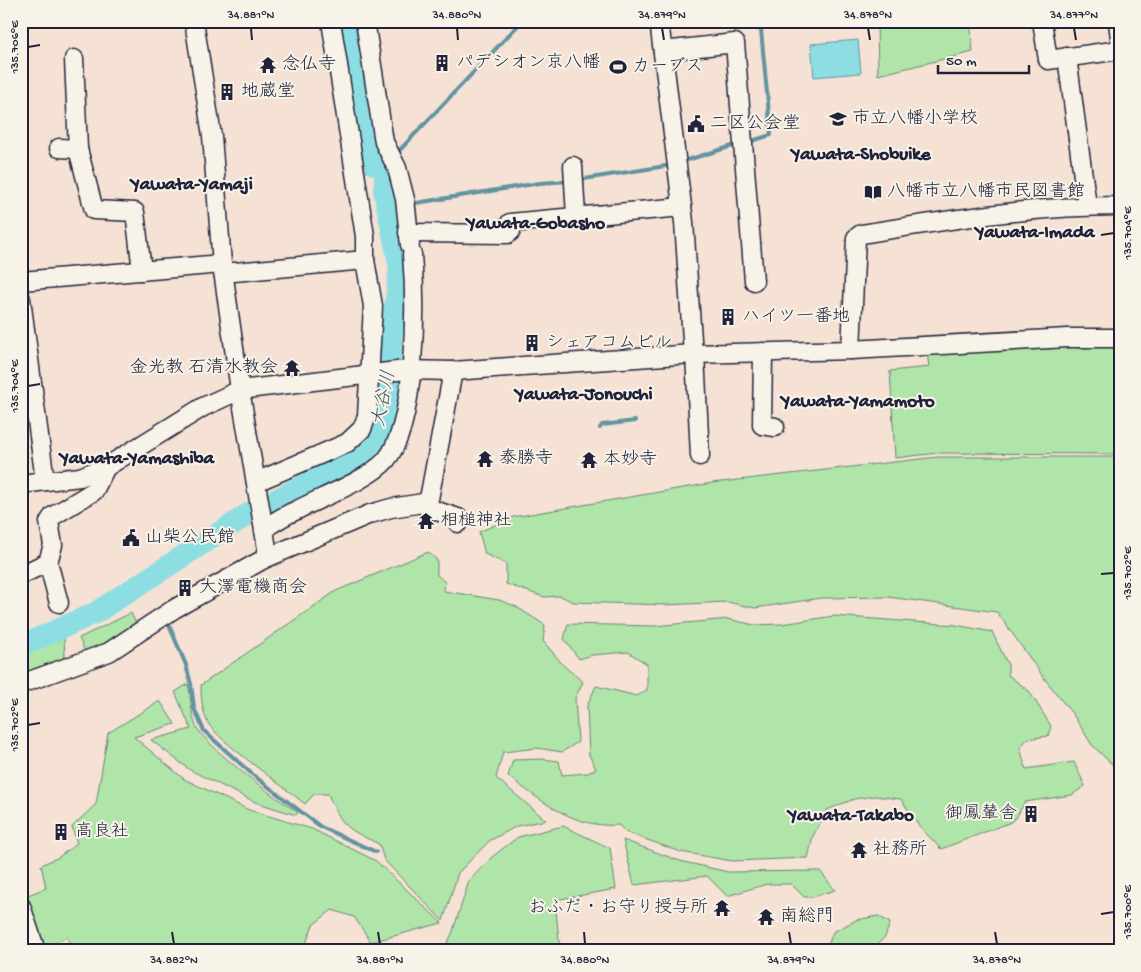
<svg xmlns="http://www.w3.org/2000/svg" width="1141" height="972" font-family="'Gochi Hand','Klee One',sans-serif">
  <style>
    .green { fill: #afe5a8; stroke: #688472 }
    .water { fill: #8ddee3; stroke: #6293a0 }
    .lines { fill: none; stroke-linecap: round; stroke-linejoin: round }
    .stream { stroke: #6293a0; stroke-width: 4 }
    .river { stroke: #8ddee3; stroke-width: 22 }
    .minor-casing { stroke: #22223b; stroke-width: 21 }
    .minor { stroke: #f7f3e8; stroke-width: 18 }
    .ticks { fill: none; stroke: #22223b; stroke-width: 2 }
    .labels { text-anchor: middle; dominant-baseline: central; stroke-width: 4; stroke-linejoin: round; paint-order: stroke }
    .poi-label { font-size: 18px; fill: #22223b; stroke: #f7f3e8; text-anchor: start }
    .neighbourhood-label { font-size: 19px; font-weight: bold; fill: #22223b; stroke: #f7f3e8 }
    .water-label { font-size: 19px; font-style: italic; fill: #3d5165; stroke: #f7f3e8 }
    .neatline { fill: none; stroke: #22223b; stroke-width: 2 }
    .ticks-label { font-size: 12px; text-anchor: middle; fill: #22223b }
  </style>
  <rect width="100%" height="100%" fill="#f5e2d4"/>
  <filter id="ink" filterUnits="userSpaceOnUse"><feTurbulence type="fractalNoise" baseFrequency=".02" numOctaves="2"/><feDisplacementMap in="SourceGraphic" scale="10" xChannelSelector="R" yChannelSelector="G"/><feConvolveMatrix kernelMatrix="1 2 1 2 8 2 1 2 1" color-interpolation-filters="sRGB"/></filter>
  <g filter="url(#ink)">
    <g class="green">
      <polygon points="877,21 970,21 973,52 878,75"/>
      <polygon points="1120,344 1120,454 938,453 895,458 890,371 929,367 927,352 1007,350"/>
      <polygon points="938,457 1120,457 1120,772 1092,745 1074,716 1044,678 997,612 888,597 822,598 755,608 727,602 666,605 573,602 561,596 544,597 506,584 506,564 485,554 479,532 513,517 712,483"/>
      <path d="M 428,552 L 437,560 L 437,575 L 445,582 L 444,591 L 499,600 L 515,606 L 545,625 L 543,641 L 564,666 L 583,682 L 575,698 L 578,742 L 562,752 L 537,748 L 503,752 L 496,778 L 546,820 L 517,826 L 489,841 L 458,873 L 443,921 L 384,860 L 379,844 C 347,829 342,827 328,794 L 314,794 L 305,804 C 286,788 217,740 208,723 C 202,710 201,699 201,685 L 336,591 Z"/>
      <polygon points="131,613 136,624 99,649 85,652 79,638"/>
      <path d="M 834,616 L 956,625 L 992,632 L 1008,665 L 1008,675 L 1029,691 L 1051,726 L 1048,736 L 1027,739 L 1020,748 L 1026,769 L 1074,762 L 1085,786 L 1072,795 L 1025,802 L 1017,816 L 1011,822 L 941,849 L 919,826 L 901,799 L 875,796 L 854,799 L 827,810 L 813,836 L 808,858 L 732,861 L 681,852 L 625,832 L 619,825 C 575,829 541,801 508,776 L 513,760 L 542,759 L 559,761 L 562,775 L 588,773 L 596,769 L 589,755 L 587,706 L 596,686 L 637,696 L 647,690 L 647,664 L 628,652 L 592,655 L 579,659 L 564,639 L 568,624 L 654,626 L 728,619 L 754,625 L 782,624 Z"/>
      <polygon points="64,637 65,655 58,664 21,679 21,654"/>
      <path d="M 188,684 C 191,698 191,714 196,726 C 205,746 277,800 298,812 L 296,815 L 255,802 L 190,770 L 151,740 L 191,729 L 175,692 Z"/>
      <polygon points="160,701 175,724 134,737 184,779 249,810 312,829 376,861 442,923 371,942 354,917 332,910 313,925 303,951 73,951 67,937 41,950 23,897 46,888 41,865 59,857 77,843 72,827 96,804 108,733"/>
      <polygon points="563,826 610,848 616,889 555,900 560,951 443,951 452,934 469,881 492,857 518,837"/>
      <polygon points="623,840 680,861 728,872 820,871 835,890 813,897 804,897 791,884 767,884 727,896 707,876 634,885"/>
      <polygon points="878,916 890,923 885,937 870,951 826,951 833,932 856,920"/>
    </g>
    <polygon class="water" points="858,40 861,73 814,77 811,44"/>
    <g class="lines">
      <g class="stream">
        <polyline points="744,21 761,30 771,135 748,142"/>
        <polyline points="396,154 522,21"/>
        <polyline points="681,162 739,144"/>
        <polyline points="578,180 672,165"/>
        <polyline points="410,204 540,183 569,181"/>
        <polyline points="387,208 400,205"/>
        <polyline points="600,428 602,425 635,421"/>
        <polyline points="169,625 186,665 191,684 194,708 204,731 253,775 321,827 376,852"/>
        <polyline points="21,939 25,951"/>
      </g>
      <polyline class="river" points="21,646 95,613 250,513 359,457 382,430 389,391 392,330 400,268 384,191 386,164 374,164 348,21"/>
      <g class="minor-casing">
        <g id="minor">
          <polyline points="194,21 212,136 222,264 240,390 267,548 264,559"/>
          <polyline points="365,21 384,142 397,168 405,199 410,245"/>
          <polyline points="659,21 684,222 693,354"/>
          <polyline points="1042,21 1048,60 1120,50"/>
          <polyline points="1118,21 1120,39"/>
          <polyline points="663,51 735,43 754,281"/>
          <polyline points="1067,57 1087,206"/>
          <polyline points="74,59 78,149 94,210 135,212 142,271"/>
          <polyline points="59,148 78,149"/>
          <polyline points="573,166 576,216"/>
          <polyline points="408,233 508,234 511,231 510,223 682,207"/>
          <polyline points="223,273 365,260"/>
          <polyline points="21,281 222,264"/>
          <polyline points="21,299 45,481"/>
          <path d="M 851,350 L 856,238 L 861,234 C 947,220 1032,206 1120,206"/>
          <polyline points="763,352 762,425 775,427"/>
          <polyline points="695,354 700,456"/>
          <polyline points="256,482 347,443 362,429 367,416 373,306 365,260 365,236 331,21"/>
          <polyline points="21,484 80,477 106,467 203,407 240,390 405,370 453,371 693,354 851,350 1067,338 1120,338"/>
          <polyline points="423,503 428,508 458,518 458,523"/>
          <path d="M 264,529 C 274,522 285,515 297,510 C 320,498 370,479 386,460 C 417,424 416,301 412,254"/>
          <polyline points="48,562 59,603"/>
          <polyline points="21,575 48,562 53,545 49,522 53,516 94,491 106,467"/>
          <polyline points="21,684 109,652 174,609 264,559 370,514 391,508 423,503 429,499 453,371"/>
          <polyline points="21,906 36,951"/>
        </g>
      </g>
      <use href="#minor" class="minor"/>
    </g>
  </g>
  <path class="ticks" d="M 251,28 L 252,40M 457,28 L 458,40M 662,28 L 664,40M 868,28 L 870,40M 1074,28 L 1076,40M 28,47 L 40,45M 1101,235 L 1114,233M 28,386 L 40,384M 1101,574 L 1114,573M 28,725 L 40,723M 1101,914 L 1114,912M 172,932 L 174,944M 378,932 L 380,944M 584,932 L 585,944M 789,932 L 791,944M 995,932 L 997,944"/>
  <defs>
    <g id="building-bare" transform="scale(1.35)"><path d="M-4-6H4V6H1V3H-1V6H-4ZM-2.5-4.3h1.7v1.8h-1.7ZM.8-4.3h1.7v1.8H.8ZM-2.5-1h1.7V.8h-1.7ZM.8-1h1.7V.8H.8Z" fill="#22223b" stroke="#f7f3e8" stroke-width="2.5" paint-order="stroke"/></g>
    <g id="temple-bare" transform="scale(1.35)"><path d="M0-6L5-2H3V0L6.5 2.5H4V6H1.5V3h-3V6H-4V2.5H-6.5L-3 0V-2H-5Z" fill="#22223b" stroke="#f7f3e8" stroke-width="2.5" paint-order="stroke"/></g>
    <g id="stadium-bare" transform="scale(1.35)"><path d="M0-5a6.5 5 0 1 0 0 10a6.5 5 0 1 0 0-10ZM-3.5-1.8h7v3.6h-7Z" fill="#22223b" stroke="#f7f3e8" stroke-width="2.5" paint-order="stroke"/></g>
    <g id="school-bare" transform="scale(1.35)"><path d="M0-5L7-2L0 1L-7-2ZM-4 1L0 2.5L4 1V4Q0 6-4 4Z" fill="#22223b" stroke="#f7f3e8" stroke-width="2.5" paint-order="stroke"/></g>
    <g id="civic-bare" transform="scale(1.35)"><path d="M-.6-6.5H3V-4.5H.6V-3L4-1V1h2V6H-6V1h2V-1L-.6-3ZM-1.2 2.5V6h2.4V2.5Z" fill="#22223b" stroke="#f7f3e8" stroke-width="2.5" paint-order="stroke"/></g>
    <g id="library-bare" transform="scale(1.35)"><path d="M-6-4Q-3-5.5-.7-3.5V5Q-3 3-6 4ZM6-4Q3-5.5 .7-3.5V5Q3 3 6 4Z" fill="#22223b" stroke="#f7f3e8" stroke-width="2.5" paint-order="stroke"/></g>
  </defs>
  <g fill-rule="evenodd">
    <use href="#building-bare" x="442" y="63"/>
    <use href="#temple-bare" x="268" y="65"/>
    <use href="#stadium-bare" x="618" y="67"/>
    <use href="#building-bare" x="227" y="92"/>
    <use href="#school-bare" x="838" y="119"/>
    <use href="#civic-bare" x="696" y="124"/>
    <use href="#library-bare" x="873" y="192"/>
    <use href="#building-bare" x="728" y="317"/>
    <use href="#building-bare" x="532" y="343"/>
    <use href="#temple-bare" x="292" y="368"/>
    <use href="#temple-bare" x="485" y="459"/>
    <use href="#temple-bare" x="589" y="460"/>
    <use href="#temple-bare" x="426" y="521"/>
    <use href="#civic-bare" x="131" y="538"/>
    <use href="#building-bare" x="185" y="588"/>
    <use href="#building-bare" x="1031" y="814"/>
    <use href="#building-bare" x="61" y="832"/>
    <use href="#temple-bare" x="859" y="850"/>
    <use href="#temple-bare" x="722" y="908"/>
    <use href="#temple-bare" x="766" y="917"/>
  </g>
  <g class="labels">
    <g class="poi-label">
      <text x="456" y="63">パデシオン京八幡</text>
      <text x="282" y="65">念仏寺</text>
      <text x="632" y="67">カーブス</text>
      <text x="241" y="92">地蔵堂</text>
      <text x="852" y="119">市立八幡小学校</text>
      <text x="710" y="124">二区公会堂</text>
      <text x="887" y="192">八幡市立八幡市民図書館</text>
      <text x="742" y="317">ハイツ一番地</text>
      <text x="546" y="343">シェアコムビル</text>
      <text x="278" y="368" text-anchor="end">金光教 石清水教会</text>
      <text x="499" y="459">泰勝寺</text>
      <text x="603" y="460">本妙寺</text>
      <text x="440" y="521">相槌神社</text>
      <text x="145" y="538">山柴公民館</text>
      <text x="199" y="588">大澤電機商会</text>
      <text x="1017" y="814" text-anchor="end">御鳳輦舎</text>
      <text x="75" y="832">高良社</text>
      <text x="873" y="850">社務所</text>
      <text x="708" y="908" text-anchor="end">おふだ・お守り授与所</text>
      <text x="780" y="917">南総門</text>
    </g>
    <g class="neighbourhood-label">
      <text x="861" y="155">Yawata-Shobuike</text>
      <text x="192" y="185">Yawata-Yamaji</text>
      <text x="536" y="224">Yawata-Gobasho</text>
      <text x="1035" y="233">Yawata-Imada</text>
      <text x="584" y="395">Yawata-Jonouchi</text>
      <text x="858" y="402">Yawata-Yamamoto</text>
      <text x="137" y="459">Yawata-Yamashiba</text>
      <text x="851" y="816">Yawata-Takabo</text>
    </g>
    <g class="water-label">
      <text transform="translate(385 399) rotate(-79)">大谷川</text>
    </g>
  </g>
  <rect width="1141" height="972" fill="none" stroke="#f7f3e8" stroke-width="55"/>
  <path d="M938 65v8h91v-8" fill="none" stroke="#22223b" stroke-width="2.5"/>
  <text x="946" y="65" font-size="15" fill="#22223b" stroke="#f7f3e8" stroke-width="4" paint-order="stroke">50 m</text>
  <rect x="28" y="28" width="1086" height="916" class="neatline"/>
  <g class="ticks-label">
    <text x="251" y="18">34.881°N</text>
    <text x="457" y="18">34.880°N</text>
    <text x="662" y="18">34.879°N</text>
    <text x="868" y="18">34.878°N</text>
    <text x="1074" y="18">34.877°N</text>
    <text transform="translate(14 47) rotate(-90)" y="4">135.706°E</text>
    <text transform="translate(1127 233) rotate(-90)" y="4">135.704°E</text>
    <text transform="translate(14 386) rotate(-90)" y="4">135.704°E</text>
    <text transform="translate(1127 573) rotate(-90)" y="4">135.702°E</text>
    <text transform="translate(14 725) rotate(-90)" y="4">135.702°E</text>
    <text transform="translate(1127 912) rotate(-90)" y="4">135.700°E</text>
    <text x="174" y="963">34.882°N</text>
    <text x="380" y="963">34.881°N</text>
    <text x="585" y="963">34.880°N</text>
    <text x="791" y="963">34.879°N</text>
    <text x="997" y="963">34.878°N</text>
  </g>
</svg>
